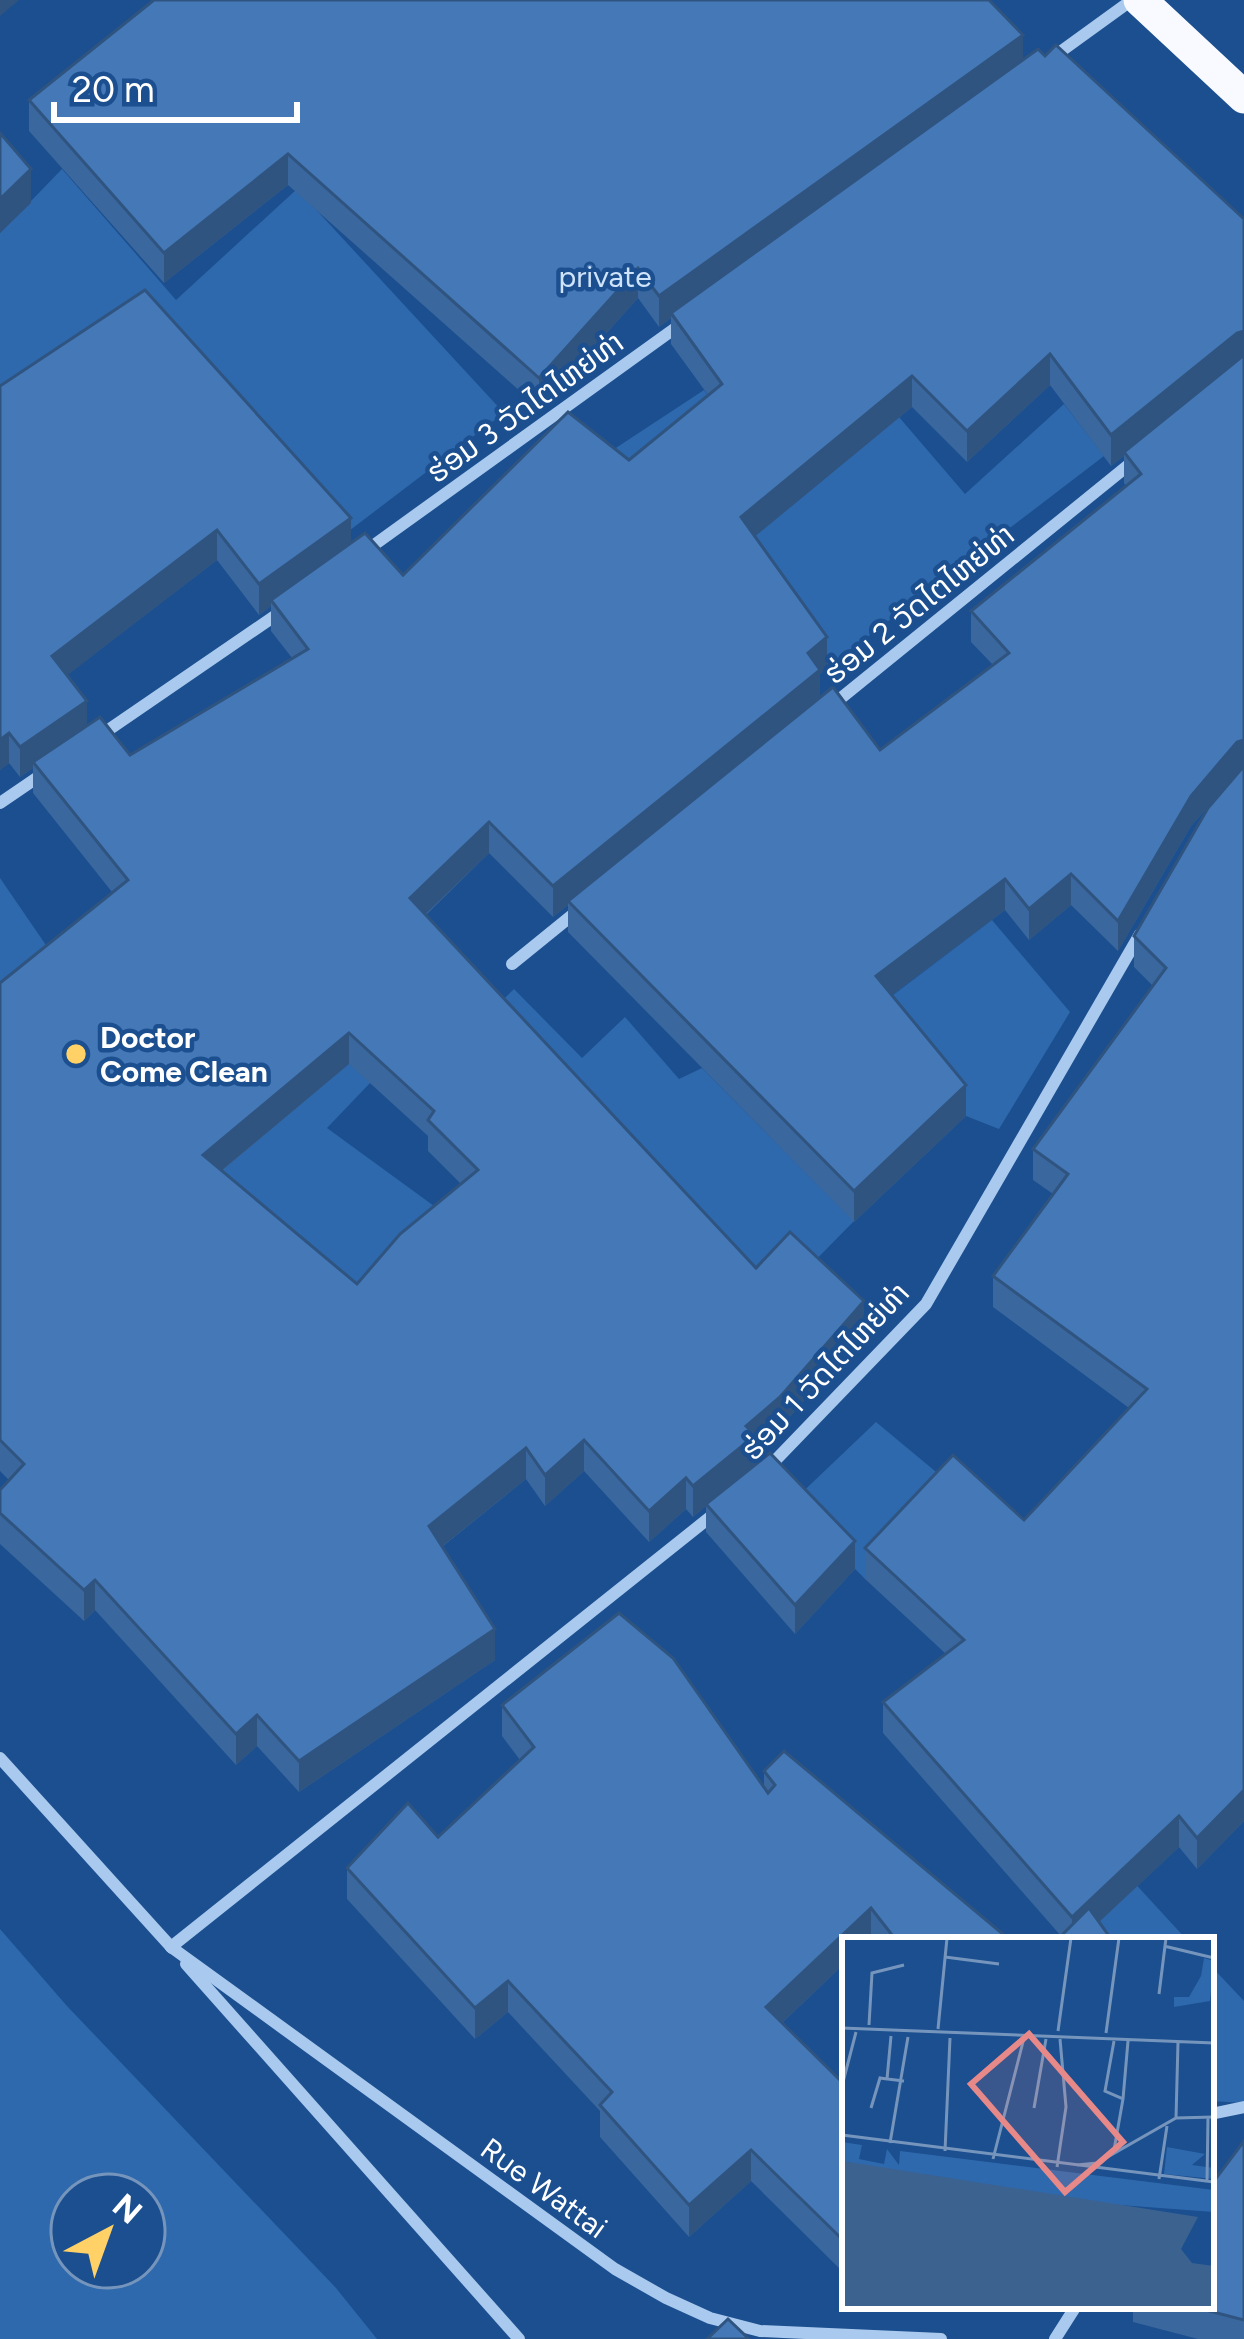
<svg xmlns="http://www.w3.org/2000/svg" width="1244" height="2339" font-family="Figtree,'Noto Sans Lao',sans-serif">
  <style>
    .green { fill: #2e69ad; fill-rule: evenodd }
    .lines { fill: none; stroke-linecap: round; stroke-linejoin: round }
    .minor { stroke: #a9c9ee; stroke-width: 12 }
    .trunk { stroke: #f8faff; stroke-width: 33 }
    .wall { fill: #3a679d; fill-rule: evenodd }
    .shaded-wall { fill: #305480 }
    .building { fill: #4478b7; stroke: #305480; stroke-width: 3; fill-rule: evenodd }
    .poi-dot { fill: #ffd166; stroke: #1b4f8f; stroke-width: 4.5 }
    .labels { text-anchor: middle; dominant-baseline: central; stroke-width: 9; stroke-linejoin: round; paint-order: stroke }
    .park-label { font-size: 30px; fill: #cfe3fa; stroke: #1b4f8f }
    .street-label { font-size: 30px; fill: #fff; stroke: #1b4f8f }
    .poi-label { font-size: 30px; font-weight: bold; fill: #fff; stroke: #1b4f8f; text-anchor: start }
    .inset-road { fill: none; stroke: #7695bc; stroke-width: 3 }
    .view { fill: #e88989; fill-opacity: 0.15; stroke: #e88989; stroke-width: 6 }
    .inset-edge { fill: none; stroke: #fff; stroke-width: 6 }
  </style>
  <rect width="100%" height="100%" fill="#1b4f8f"/>
  <g class="green">
    <polygon points="62,169 176,300 297,189 504,413 341,537 0,417 0,233"/>
    <polygon points="704,390 789,508 899,417 965,494 1064,404 1104,456 827,668 786,611 593,463"/>
    <polygon points="0,878 50,951 0,991"/>
    <polygon points="992,920 1070,1012 999,1129 966,1116 876,1008"/>
    <polygon points="514,989 582,1058 625,1017 679,1079 702,1068 854,1221 802,1274 756,1299 474,1028"/>
    <polygon points="402,1021 415,1036 327,1128 504,1257 356,1316 195,1180"/>
    <polygon points="876,1422 953,1486 865,1579 791,1503"/>
    <polygon points="1096,1841 1187,1940 1090,1940"/>
    <path d="M 0,1929 L 67,2006 L 336,2288 L 377,2339 L 0,2339 ZM 72,2195 L 144,2195 L 144,2267 L 72,2267 Z"/>
    <polygon points="1211,1966 1244,2001 1244,2103 1211,2101"/>
  </g>
  <g class="lines">
    <g class="minor">
      <polyline points="1049,60 1132,0"/>
      <polyline points="367,550 681,324"/>
      <polyline points="830,707 1136,459"/>
      <polyline points="101,735 282,611"/>
      <polyline points="0,803 44,773"/>
      <polyline points="512,964 581,908"/>
      <polyline points="766,1470 926,1304 1140,934"/>
      <polyline points="0,1758 172,1948"/>
      <polyline points="171,1947 719,1510"/>
      <polyline points="171,1947 615,2269 666,2298 710,2318 760,2331 941,2339"/>
      <polyline points="186,1964 519,2339"/>
      <polyline points="1211,2114 1244,2107"/>
      <polyline points="1055,2339 1076,2306"/>
    </g>
    <polyline class="trunk" points="1140,0 1244,97"/>
  </g>
  <g class="wall">
    <path d="M 1023,60 L 1244,219 L 1244,1821 L 1197,1869 L 1179,1847 L 1099,1922 L 1061,1936 L 883,1733 L 883,1702 L 946,1654 L 865,1579 L 865,1548 L 1024,1520 L 1129,1408 L 993,1307 L 993,1276 L 1053,1194 L 1033,1180 L 1033,1149 L 1153,986 L 1134,967 L 1134,936 L 1238,773 L 1191,826 L 1118,951 L 1071,905 L 1029,940 L 1005,910 L 892,995 L 966,1116 L 854,1222 L 568,932 L 568,905 L 553,917 L 489,853 L 426,915 L 756,1268 L 864,1332 L 780,1428 L 755,1450 L 755,1464 L 855,1569 L 795,1634 L 706,1532 L 706,1506 L 693,1517 L 686,1509 L 649,1542 L 584,1471 L 545,1506 L 526,1479 L 442,1547 L 495,1660 L 299,1792 L 257,1746 L 236,1765 L 95,1610 L 84,1621 L 0,1544 L 0,1490 L 9,1480 L 0,1471 L 0,983 L 112,892 L 33,793 L 33,768 L 20,777 L 9,763 L 0,770 L 0,386 L 351,543 L 403,575 L 629,460 L 708,395 L 671,344 L 671,318 L 659,327 L 638,298 L 539,408 L 288,185 L 164,283 L 29,131 L 29,100 ZM 1050,385 L 1111,466 L 1124,456 L 1124,483 L 1126,486 L 971,611 L 971,642 L 993,665 L 880,750 L 820,697 L 820,674 L 827,668 L 755,536 L 912,407 L 967,462 ZM 217,560 L 259,615 L 271,606 L 271,631 L 292,658 L 130,755 L 87,726 L 67,675 ZM 349,1064 L 428,1136 L 428,1151 L 461,1184 L 357,1284 L 222,1171 Z"/>
    <polygon points="502,1705 764,1787 764,1771 1010,1940 845,1940 845,1963 782,2023 845,2085 845,2274 751,2181 689,2237 600,2137 600,2111 508,2012 475,2039 347,1899 347,1868 438,1837 520,1760 502,1736"/>
    <polygon points="1244,2141 1244,2339 1198,2339 1133,2322 1133,2306 1211,2306"/>
  </g>
  <g class="shaded-wall">
    <polygon points="0,0 19,0 0,16"/>
    <polygon points="1023,35 1023,65 671,313 671,318 659,327 659,296"/>
    <polygon points="288,154 288,185 164,283 164,253"/>
    <polygon points="31,169 31,203 0,233 0,199"/>
    <polygon points="638,268 638,298 539,408 539,378"/>
    <polygon points="1244,331 1244,362 1124,452 1124,456 1111,466 1111,435 1237,333"/>
    <polygon points="1050,354 1050,385 967,462 967,431"/>
    <polygon points="912,376 912,407 741,548 741,517"/>
    <polygon points="351,518 351,548 271,600 271,606 259,615 259,584"/>
    <polygon points="217,530 217,560 52,687 52,656"/>
    <polygon points="827,637 827,668 820,674 820,701 568,901 568,905 553,917 553,886"/>
    <polygon points="87,701 87,732 33,762 33,768 20,777 20,747"/>
    <polygon points="9,733 9,763 0,770 0,740"/>
    <polygon points="1244,740 1244,771 1237,773 1191,826 1118,951 1118,921 1191,796 1237,742"/>
    <polygon points="489,822 489,853 410,929 410,898"/>
    <polygon points="1071,874 1071,905 1029,940 1029,909"/>
    <polygon points="1005,879 1005,910 876,1007 876,976"/>
    <polygon points="349,1033 349,1064 203,1186 203,1155"/>
    <polygon points="966,1085 966,1116 854,1222 854,1191"/>
    <polygon points="864,1301 864,1332 780,1428 755,1450 755,1466 693,1517 693,1486"/>
    <polygon points="584,1440 584,1471 545,1506 545,1475"/>
    <polygon points="526,1448 526,1479 429,1557 429,1526"/>
    <polygon points="686,1478 686,1509 649,1542 649,1511"/>
    <polygon points="855,1541 855,1569 795,1634 795,1605"/>
    <polygon points="95,1580 95,1610 84,1621 84,1590"/>
    <polygon points="495,1629 495,1660 299,1792 299,1761"/>
    <polygon points="257,1715 257,1746 236,1765 236,1734"/>
    <polygon points="1244,1790 1244,1821 1197,1869 1197,1838"/>
    <polygon points="1179,1816 1179,1847 1080,1940 1072,1940 1072,1917"/>
    <polygon points="871,1908 871,1939 845,1940 845,1963 766,2038 766,2007"/>
    <polygon points="508,1981 508,2012 475,2039 475,2008"/>
    <polygon points="751,2150 751,2181 689,2237 689,2205"/>
  </g>
  <g class="building">
    <polygon points="154,0 989,0 1023,35 659,296 638,268 539,378 288,154 164,253 29,100"/>
    <path d="M 1056,45 L 1244,219 L 1244,331 L 1237,333 L 1111,435 L 1050,354 L 967,431 L 912,376 L 741,517 L 827,637 L 808,653 L 820,670 L 553,886 L 489,822 L 410,898 L 756,1268 L 790,1232 L 864,1301 L 780,1397 L 746,1426 L 755,1435 L 752,1438 L 693,1486 L 686,1478 L 649,1511 L 584,1440 L 545,1475 L 526,1448 L 429,1526 L 495,1629 L 299,1761 L 257,1715 L 236,1734 L 95,1580 L 84,1590 L 0,1513 L 0,1490 L 24,1464 L 0,1440 L 0,983 L 128,880 L 33,762 L 100,717 L 130,755 L 308,649 L 271,600 L 365,533 L 403,575 L 568,412 L 629,460 L 722,384 L 671,313 L 1038,49 L 1045,56 ZM 349,1033 L 434,1111 L 428,1120 L 478,1170 L 400,1234 L 357,1284 L 203,1155 Z"/>
    <polygon points="0,133 31,169 0,199"/>
    <polygon points="145,290 351,518 259,584 217,530 52,656 87,701 20,747 9,733 0,740 0,386"/>
    <polygon points="1244,355 1244,740 1237,742 1191,796 1118,921 1071,874 1029,909 1005,879 876,976 966,1085 854,1191 568,901 833,687 880,750 1009,653 971,611 1141,474 1124,452"/>
    <polygon points="1244,766 1244,1790 1197,1838 1179,1816 1072,1917 883,1702 964,1640 865,1548 953,1455 1024,1520 1147,1389 993,1276 1068,1174 1033,1149 1166,968 1134,936 1208,808"/>
    <polygon points="770,1453 855,1541 795,1605 706,1504"/>
    <polygon points="619,1613 673,1658 768,1793 775,1785 764,1771 784,1751 1010,1940 896,1940 871,1908 766,2007 845,2085 845,2242 751,2150 689,2205 600,2105 612,2092 508,1981 475,2008 347,1868 408,1803 438,1837 534,1747 502,1705"/>
    <polygon points="1089,1908 1112,1940 1057,1940"/>
    <polygon points="1244,2141 1244,2320 1190,2306 1211,2306 1211,2185"/>
    <polygon points="728,2319 749,2339 707,2339"/>
  </g>
  <circle class="poi-dot" cx="76" cy="1054" r="12"/>
  <g class="labels">
    <g class="park-label">
      <text x="605" y="276">private</text>
    </g>
    <g class="street-label">
      <text transform="translate(525 407) rotate(-36)">ຮ່ອມ 3 ວັດໄຕໄຫຍ່ທ່າ</text>
      <text transform="translate(919 604) rotate(-39)">ຮ່ອມ 2 ວັດໄຕໄຫຍ່ທ່າ</text>
      <text transform="translate(825 1371) rotate(-47)">ຮ່ອມ 1 ວັດໄຕໄຫຍ່ທ່າ</text>
      <text transform="translate(544 2188) rotate(36)">Rue Wattai</text>
    </g>
    <g class="poi-label">
      <text x="100" y="1037">Doctor<tspan x="100" dy="34">Come Clean</tspan></text>
    </g>
  </g>
  <g transform="translate(842 1937)">
    <rect width="372" height="372" fill="#1b4f8f"/>
    <path d="M 362,21 L 372,24 L 368,64 L 332,70 L 332,60 L 347,60 L 359,39 ZM 0,205 L 20,208 L 17,222 L 42,227 L 45,212 L 57,228 L 58,214 L 372,253 L 372,275 L 210,263 L 44,234 L 0,224 ZM 325,210 L 363,217 L 350,228 L 372,231 L 372,242 L 322,237 Z" fill="#2e69ad"/>
    <path d="M 0,224 L 356,280 L 339,312 L 350,326 L 372,329 L 372,371 L 0,371 Z" fill="#3c6290"/>
    <path class="inset-road" d="M 322,9 L 372,21M 103,20 L 157,27M 317,57 L 324,1M 27,88 L 30,36 L 62,28M 0,91 L 372,106M 96,92 L 105,1M 216,94 L 229,1M 264,96 L 277,1M 49,99 L 45,142 L 62,144M 272,104 L 263,154 L 281,162 L 272,213M 0,149 L 14,95M 281,162 L 286,104M 29,171 L 38,141 L 45,142M 192,171 L 204,102M 334,181 L 336,105M 0,198 L 372,245M 48,206 L 66,100M 103,214 L 108,101M 151,222 L 182,101M 235,228 L 255,226 L 334,181 L 372,180M 215,230 L 224,170 L 218,102M 317,242 L 325,189M 365,245 L 366,180"/>
    <path class="view" d="M 187,97 L 281,205 L 223,255 L 129,147 Z"/>
    <rect width="372" height="372" class="inset-edge"/>
  </g>
  <g transform="translate(108 2231) rotate(41)"><circle r="57" fill="#1b4f8f" stroke="#7695bc" stroke-width="3"/>
  <path d="M0-9L21 45L0 30L-21 45Z" fill="#ffd166"/>
  <text y="-18" font-size="33" font-weight="bold" text-anchor="middle" fill="#ffffff">N</text>
  </g>
  <path d="M54 102v18h243v-18" fill="none" stroke="#ffffff" stroke-width="6"/>
  <text x="72" y="102" font-size="36" fill="#ffffff" stroke="#1b4f8f" stroke-width="9" paint-order="stroke">20 m</text>
</svg>
